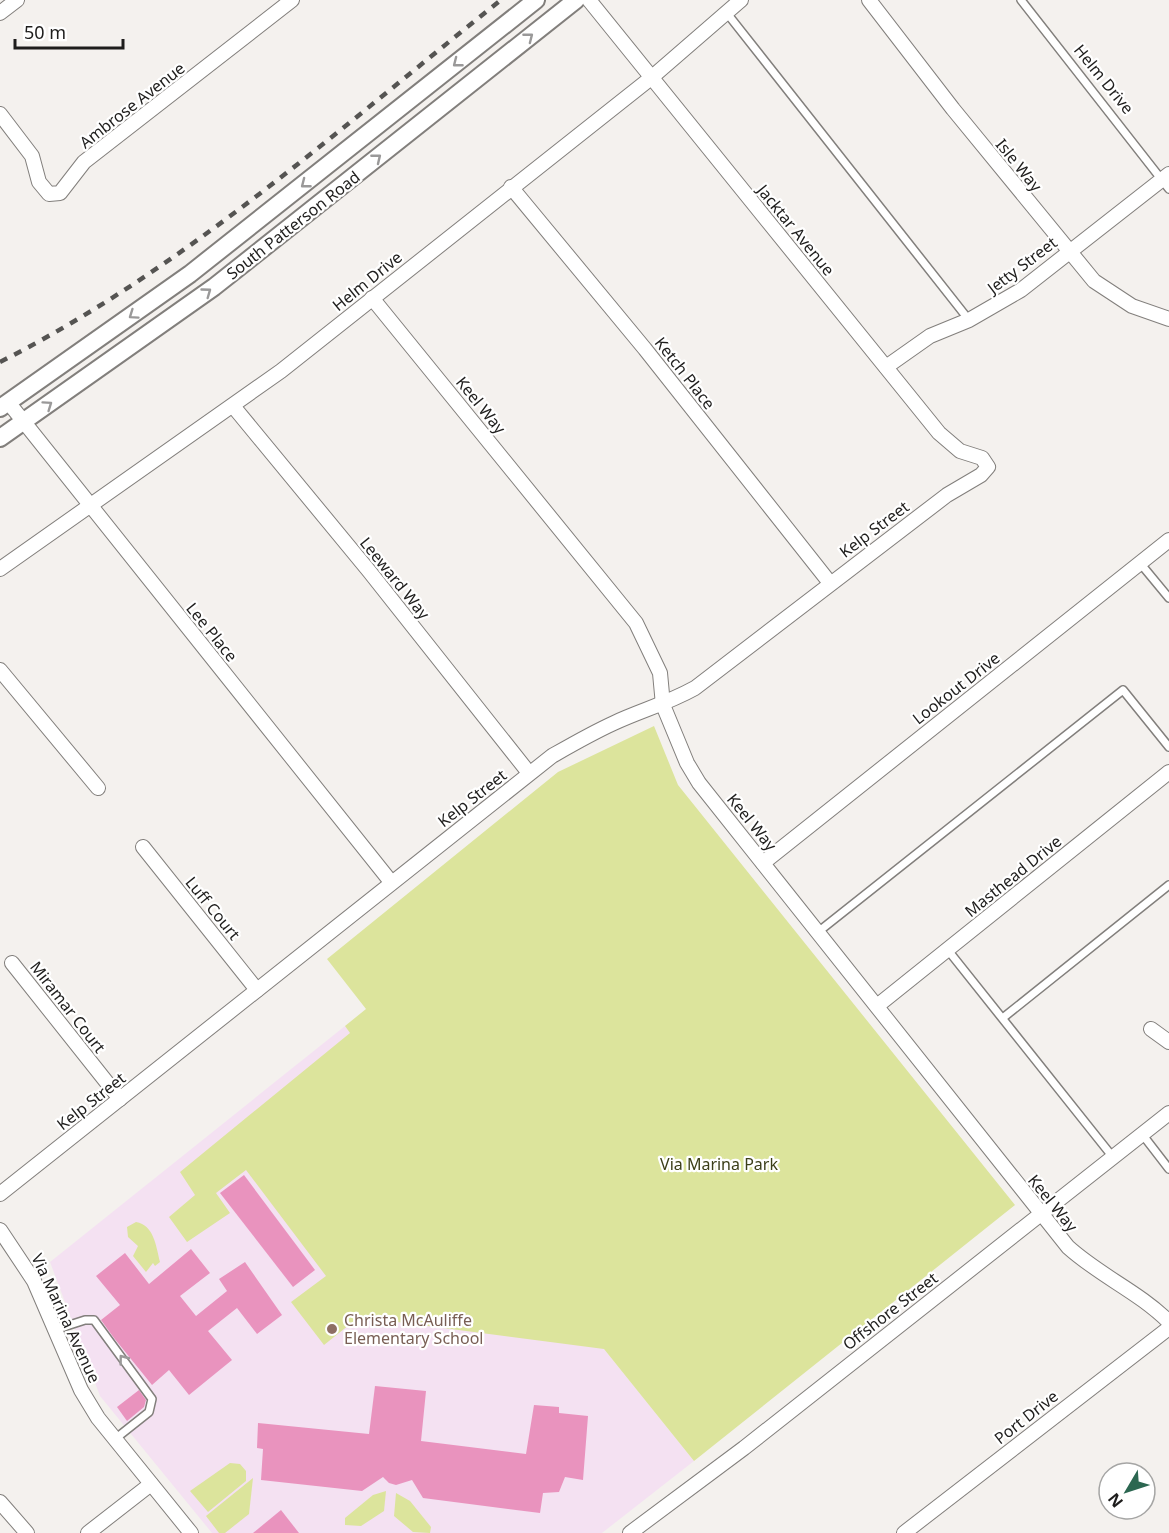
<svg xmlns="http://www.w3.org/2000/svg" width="1169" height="1533" font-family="'Noto Sans',sans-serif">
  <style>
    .education { fill: #f4e1f2 }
    .green { fill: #dce49c }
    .building { fill: #e993be }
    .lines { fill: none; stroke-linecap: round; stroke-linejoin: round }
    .service-casing { stroke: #827f7c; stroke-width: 10 }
    .minor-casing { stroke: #827f7c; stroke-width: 16 }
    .tertiary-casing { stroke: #827f7c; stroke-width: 20 }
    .service { stroke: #fff; stroke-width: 7 }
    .minor { stroke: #fff; stroke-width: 14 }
    .tertiary { stroke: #fff; stroke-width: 16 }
    .rail { stroke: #555452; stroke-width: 4.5; stroke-dasharray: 8 8; stroke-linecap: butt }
    .oneway { stroke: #9a9999 }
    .education-dot { fill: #8d6e63; stroke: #fff; stroke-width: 2 }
    .labels { text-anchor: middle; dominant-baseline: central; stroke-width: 4.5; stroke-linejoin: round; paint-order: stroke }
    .street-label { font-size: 16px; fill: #1e1d1c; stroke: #fff }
    .park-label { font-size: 16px; fill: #3c3f19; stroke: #fff }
    .education-label { font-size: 16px; fill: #785e54; stroke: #fff; text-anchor: start }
  </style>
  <rect width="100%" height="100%" fill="#f4f1ee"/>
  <polygon class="education" points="345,1026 694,1461 602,1533 212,1533 100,1396 50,1262"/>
  <g class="green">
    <polygon points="654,726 678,785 1015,1205 694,1461 604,1349 359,1317 324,1345 291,1302 326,1276 246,1170 216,1193 230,1213 187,1242 169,1217 195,1195 180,1172 350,1033 345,1026 366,1009 327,959 558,772"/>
    <path d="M 136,1222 C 154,1225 156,1246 160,1262 L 155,1266 L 153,1263 L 146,1272 L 133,1256 L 138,1246 L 128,1237 L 127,1227 Z"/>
    <polygon points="230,1463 240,1464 246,1471 246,1481 208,1512 190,1491"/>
    <polygon points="253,1478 249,1514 225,1533 219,1533 206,1516"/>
    <polygon points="386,1491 384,1511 361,1526 345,1525 345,1518 373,1495"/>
    <polygon points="396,1493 410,1501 431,1527 430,1533 413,1532 394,1516"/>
  </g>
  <g class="building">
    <polygon points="244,1175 315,1270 293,1287 220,1193"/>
    <polygon points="191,1249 210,1273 180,1296 196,1316 227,1291 219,1279 245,1262 282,1315 257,1334 237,1308 208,1331 232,1360 189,1395 169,1370 152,1385 114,1338 101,1320 120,1305 96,1276 125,1253 149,1284"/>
    <polygon points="375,1386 426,1391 421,1441 526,1454 534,1405 559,1407 559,1413 588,1416 583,1480 565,1477 559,1492 543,1493 540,1513 423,1498 412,1480 396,1485 389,1483 383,1477 362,1491 261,1480 263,1449 257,1448 258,1423 369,1434"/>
    <polygon points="139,1390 146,1400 144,1407 127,1421 117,1407"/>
    <polygon points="281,1510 299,1533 253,1533"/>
  </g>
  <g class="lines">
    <g class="service-casing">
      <g id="service">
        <polyline points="1021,0 1169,189"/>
        <polyline points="726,12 969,320"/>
        <polyline points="1140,563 1169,598"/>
        <polyline points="818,932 1123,690 1169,747"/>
        <polyline points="947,949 1112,1156"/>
        <polyline points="1004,1017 1169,885"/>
        <polyline points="1142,1134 1169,1169"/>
        <polyline points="54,1330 85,1320 94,1320 152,1399 149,1412 115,1439"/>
      </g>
    </g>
    <g class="minor-casing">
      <g id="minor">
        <polyline points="869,0 953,109 1094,281 1132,306 1169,319"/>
        <polyline points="0,13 17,0"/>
        <polyline points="0,114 32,156 39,182 49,194 60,193 84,162 292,0"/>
        <polyline points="511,187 645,349 830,583"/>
        <path d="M 372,298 L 636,623 L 660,673 L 663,705 L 687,763 L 699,783 L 1068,1247 C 1100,1276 1139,1292 1169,1322"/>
        <polyline points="886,367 930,336 969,320 1021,290 1169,174"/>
        <polyline points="8,402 391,882"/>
        <polyline points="233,406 369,571 529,773"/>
        <polyline points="0,569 281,371 651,78 741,0"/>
        <polyline points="0,670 98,788"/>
        <polyline points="143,847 257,990"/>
        <polyline points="763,863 1169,540"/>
        <polyline points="12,963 120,1099"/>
        <polyline points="877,1006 1169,772"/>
        <polyline points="1151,1029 1169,1042"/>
        <path d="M 0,1194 L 552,756 C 573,744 592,733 614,723 C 642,710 666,704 695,688 L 947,495 L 981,475 L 988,467 L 982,458 L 960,451 L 939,433 L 589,0"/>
        <polyline points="0,1230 34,1281 81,1390 98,1418 191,1533"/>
        <polyline points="0,1502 27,1533"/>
        <polyline points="88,1533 151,1484"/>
        <polyline points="630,1533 744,1448 1169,1113"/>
        <polyline points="904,1533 1169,1328"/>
      </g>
    </g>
    <g class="tertiary-casing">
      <g id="tertiary">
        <polyline points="0,408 190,274 536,0"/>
        <polyline points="0,438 214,287 576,0"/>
      </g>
    </g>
    <use href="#service" class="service"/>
    <use href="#minor" class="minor"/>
    <use href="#tertiary" class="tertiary"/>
    <path class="rail" d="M 0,362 C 184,269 340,128 501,0"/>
  </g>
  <defs><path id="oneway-chevron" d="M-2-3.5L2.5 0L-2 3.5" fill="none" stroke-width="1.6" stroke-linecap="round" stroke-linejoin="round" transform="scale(1.5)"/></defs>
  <g class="oneway">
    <use href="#oneway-chevron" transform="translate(529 37) rotate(-38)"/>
    <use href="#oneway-chevron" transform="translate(457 63) rotate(142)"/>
    <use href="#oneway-chevron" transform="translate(377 158) rotate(-39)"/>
    <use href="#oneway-chevron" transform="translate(305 184) rotate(142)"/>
    <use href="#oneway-chevron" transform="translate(207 292) rotate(-36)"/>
    <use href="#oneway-chevron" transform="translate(133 315) rotate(145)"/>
    <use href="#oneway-chevron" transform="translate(48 405) rotate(-35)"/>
    <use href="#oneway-chevron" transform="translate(123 1359) rotate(-127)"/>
  </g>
  <circle class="education-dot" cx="332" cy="1329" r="6"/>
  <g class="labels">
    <g class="street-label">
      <text transform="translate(1104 79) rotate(51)">Helm Drive</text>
      <text transform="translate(132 105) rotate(-38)">Ambrose Avenue</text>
      <text transform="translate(1019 165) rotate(51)">Isle Way</text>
      <text transform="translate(293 225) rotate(-38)">South Patterson Road</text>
      <text transform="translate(796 230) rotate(51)">Jacktar Avenue</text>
      <text transform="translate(1022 265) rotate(-37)">Jetty Street</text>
      <text transform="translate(367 281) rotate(-39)">Helm Drive</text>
      <text transform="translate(685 373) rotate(52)">Ketch Place</text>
      <text transform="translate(481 405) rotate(51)">Keel Way</text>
      <text transform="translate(874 529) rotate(-37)">Kelp Street</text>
      <text transform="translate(395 578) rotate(51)">Leeward Way</text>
      <text transform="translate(212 632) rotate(51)">Lee Place</text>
      <text transform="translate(956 688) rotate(-38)">Lookout Drive</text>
      <text transform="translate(472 798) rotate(-38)">Kelp Street</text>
      <text transform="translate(752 822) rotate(51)">Keel Way</text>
      <text transform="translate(1013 876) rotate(-39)">Masthead Drive</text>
      <text transform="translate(213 908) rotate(51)">Luff Court</text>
      <text transform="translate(68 1007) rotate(52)">Miramar Court</text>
      <text transform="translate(91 1101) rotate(-38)">Kelp Street</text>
      <text transform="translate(1053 1203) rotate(51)">Keel Way</text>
      <text transform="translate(890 1311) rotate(-38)">Offshore Street</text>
      <text transform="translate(66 1318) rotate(65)">Via Marina Avenue</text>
      <text transform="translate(1026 1417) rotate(-38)">Port Drive</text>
    </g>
    <g class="park-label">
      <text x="719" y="1164">Via Marina Park</text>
    </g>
    <g class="education-label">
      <text x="344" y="1320">Christa McAuliffe<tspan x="344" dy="18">Elementary School</tspan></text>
    </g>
  </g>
  <g transform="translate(1127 1491) rotate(231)"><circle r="28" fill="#ffffff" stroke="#a5a5a4" stroke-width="1.5"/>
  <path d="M0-4.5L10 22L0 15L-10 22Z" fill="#2c6751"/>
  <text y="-9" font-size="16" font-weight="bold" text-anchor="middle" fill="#1e1d1c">N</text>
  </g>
  <path d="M15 39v9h108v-9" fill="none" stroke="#1e1d1c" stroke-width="3"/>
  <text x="24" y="39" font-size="18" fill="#1e1d1c" stroke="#ffffff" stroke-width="4.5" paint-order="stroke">50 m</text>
</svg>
